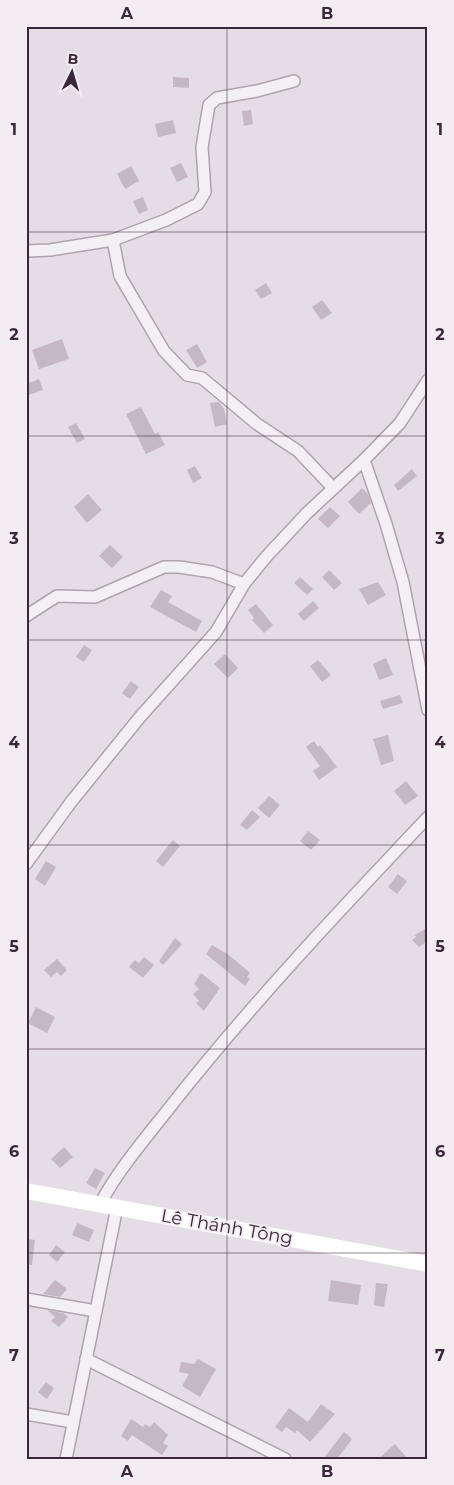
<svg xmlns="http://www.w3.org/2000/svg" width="454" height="1485" font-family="Montserrat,sans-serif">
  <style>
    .building { fill: #c4b8c4 }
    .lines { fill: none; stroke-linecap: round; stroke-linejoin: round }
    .street-casing { stroke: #aea3ae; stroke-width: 14 }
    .street { stroke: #f4eff4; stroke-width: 11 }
    .secondary { stroke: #fff; stroke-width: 16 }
    .grid { fill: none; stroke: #3a283a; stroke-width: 1; stroke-opacity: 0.55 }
    .labels { text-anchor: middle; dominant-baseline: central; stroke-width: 4; stroke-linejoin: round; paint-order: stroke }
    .street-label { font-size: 18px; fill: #3a283a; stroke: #f3ecf3 }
    .neatline { fill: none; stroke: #3a283a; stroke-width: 2 }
    .grid-label { font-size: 16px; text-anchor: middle; font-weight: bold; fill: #3a283a }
  </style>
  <rect width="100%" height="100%" fill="#e5dde5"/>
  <g class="building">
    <polygon points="173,77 189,78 189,88 173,87"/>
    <polygon points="251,110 253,124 244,126 242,111"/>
    <polygon points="173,120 176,133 158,137 155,124"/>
    <polygon points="181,163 188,177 177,182 170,168"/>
    <polygon points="131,166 139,181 125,189 117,174"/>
    <polygon points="143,197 148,210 139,214 133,201"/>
    <polygon points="266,283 272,293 261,299 255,290"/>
    <polygon points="322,300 332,313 321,320 312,307"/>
    <polygon points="62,339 69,359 39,369 32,350"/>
    <polygon points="197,344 207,362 197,368 186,350"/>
    <polygon points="39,379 43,390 26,396 26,384"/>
    <polygon points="219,402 224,409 227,424 215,427 210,403"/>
    <polygon points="141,407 155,434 158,432 165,445 146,454 126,414"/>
    <polygon points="76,423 85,439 77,443 68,427"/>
    <polygon points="195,466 202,478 193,483 187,470"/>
    <polygon points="412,469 417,476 398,491 394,485"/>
    <polygon points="362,488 368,494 371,503 359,514 348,502"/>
    <polygon points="88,494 102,510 87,523 74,507"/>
    <polygon points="330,507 340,516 328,528 318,519"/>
    <polygon points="110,545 123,557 112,568 99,556"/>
    <polygon points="329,570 342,583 334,590 322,577"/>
    <polygon points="300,577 313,589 307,595 294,583"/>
    <polygon points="378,582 386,595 368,605 359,589"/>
    <polygon points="161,590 172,596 168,602 202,621 196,632 150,607"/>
    <polygon points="313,601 319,608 304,621 298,614"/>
    <polygon points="256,604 273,625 264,633 252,620 254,618 248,610"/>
    <polygon points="84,645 92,650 84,662 76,657"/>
    <polygon points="225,654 238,668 228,678 214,664"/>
    <polygon points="386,658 393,675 379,680 373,664"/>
    <polygon points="318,660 331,675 322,682 310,666"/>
    <polygon points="131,681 139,687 130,699 122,693"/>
    <polygon points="400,695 403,703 383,709 380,701"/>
    <polygon points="388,735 394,761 381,765 373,739"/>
    <polygon points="314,741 318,747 320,745 337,767 319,780 313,771 320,766 306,747"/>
    <polygon points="406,781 418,796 405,805 394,791"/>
    <polygon points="269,796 280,805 269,818 258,808"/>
    <polygon points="252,810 260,817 247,830 240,825"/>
    <polygon points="308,831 320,840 311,850 300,841"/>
    <polygon points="173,840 180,846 163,867 156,861"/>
    <polygon points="46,861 56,867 45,886 35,879"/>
    <polygon points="398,874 407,881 397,894 388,887"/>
    <polygon points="428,927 428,941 419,947 412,940 416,937 415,935"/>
    <polygon points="175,938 182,944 163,965 159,961"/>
    <polygon points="212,945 229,955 250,973 247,977 250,979 245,986 206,954"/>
    <polygon points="144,957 154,965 143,978 129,967 135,960 139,963"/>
    <polygon points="57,959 67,970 61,976 57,972 51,977 44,970"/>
    <polygon points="201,973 220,988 204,1011 196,1003 199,1001 193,994 199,989 194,984"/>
    <polygon points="36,1007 55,1017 47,1033 28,1023"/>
    <polygon points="64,1147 73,1157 60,1168 51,1159"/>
    <polygon points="95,1168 105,1173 96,1189 86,1183"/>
    <polygon points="77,1223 94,1230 89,1242 72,1235"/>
    <polygon points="26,1239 35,1240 32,1265 26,1264"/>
    <polygon points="56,1245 65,1252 57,1262 49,1255"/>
    <polygon points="55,1280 67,1289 60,1297 43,1294"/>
    <polygon points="331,1280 361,1285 358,1305 328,1301"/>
    <polygon points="376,1283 388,1284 384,1307 374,1305"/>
    <polygon points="47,1310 63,1313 68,1317 59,1327 51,1321 55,1317"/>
    <polygon points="198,1359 216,1369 200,1397 182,1386 189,1374 179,1372 181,1362 194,1364"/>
    <polygon points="46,1382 54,1388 47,1399 38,1392"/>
    <polygon points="321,1404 335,1414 310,1442 297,1430 295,1433 286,1427 282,1432 275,1427 289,1408 308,1422"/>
    <polygon points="131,1419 143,1427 145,1424 150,1427 154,1422 168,1435 163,1443 168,1446 162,1455 132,1435 128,1441 121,1436"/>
    <polygon points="344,1432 352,1439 337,1459 323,1459"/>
    <polygon points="395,1444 408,1459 378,1459"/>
  </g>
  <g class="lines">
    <g class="street-casing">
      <g id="street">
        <polyline points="113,240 120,276 164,351 187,375 202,378 257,424 298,451 333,488"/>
        <polyline points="26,251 50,250 113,240 166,220 198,204 205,192 202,147 209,105 217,98 257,91 294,81"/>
        <polyline points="364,460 386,524 403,582 428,710"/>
        <polyline points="26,616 57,596 95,597 164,567 179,567 212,572 244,584"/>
        <polyline points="26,864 71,802 140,717 216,632 244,584 266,557 307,513 364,460 400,423 428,380"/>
        <path d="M 100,1204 C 121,1165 151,1132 178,1097 C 256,999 342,908 428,817"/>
        <polyline points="26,1299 96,1311"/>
        <polyline points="86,1359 285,1459"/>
        <polyline points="26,1414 73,1422"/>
        <polyline points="66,1459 117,1207"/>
      </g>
    </g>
    <use href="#street" class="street"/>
    <polyline class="secondary" points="26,1191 428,1264"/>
  </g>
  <path class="grid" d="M 227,26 L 227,1459M 26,232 L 428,232M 26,436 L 428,436M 26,640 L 428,640M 26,845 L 428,845M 26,1049 L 428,1049M 26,1253 L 428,1253"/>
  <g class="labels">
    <g class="street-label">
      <text transform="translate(227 1227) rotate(10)">Lê Thánh Tông</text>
    </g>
  </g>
  <rect width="454" height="1485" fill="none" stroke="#f3ecf3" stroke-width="55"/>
  <g transform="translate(72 72) rotate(5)" stroke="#f3ecf3" stroke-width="4" paint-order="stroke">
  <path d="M0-4L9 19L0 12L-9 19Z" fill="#3a283a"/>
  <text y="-8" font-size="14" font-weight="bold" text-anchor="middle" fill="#3a283a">B</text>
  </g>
  <rect x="28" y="28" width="398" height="1430" class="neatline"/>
  <g class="grid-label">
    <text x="127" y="19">A</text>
    <text x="327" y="19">B</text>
    <text x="14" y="135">1</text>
    <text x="440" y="135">1</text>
    <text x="14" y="340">2</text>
    <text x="440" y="340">2</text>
    <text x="14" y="544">3</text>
    <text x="440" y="544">3</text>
    <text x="14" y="748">4</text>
    <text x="440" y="748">4</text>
    <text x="14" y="952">5</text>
    <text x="440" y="952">5</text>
    <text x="14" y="1157">6</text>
    <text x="440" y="1157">6</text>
    <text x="14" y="1361">7</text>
    <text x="440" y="1361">7</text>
    <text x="127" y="1477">A</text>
    <text x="327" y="1477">B</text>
  </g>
</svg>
